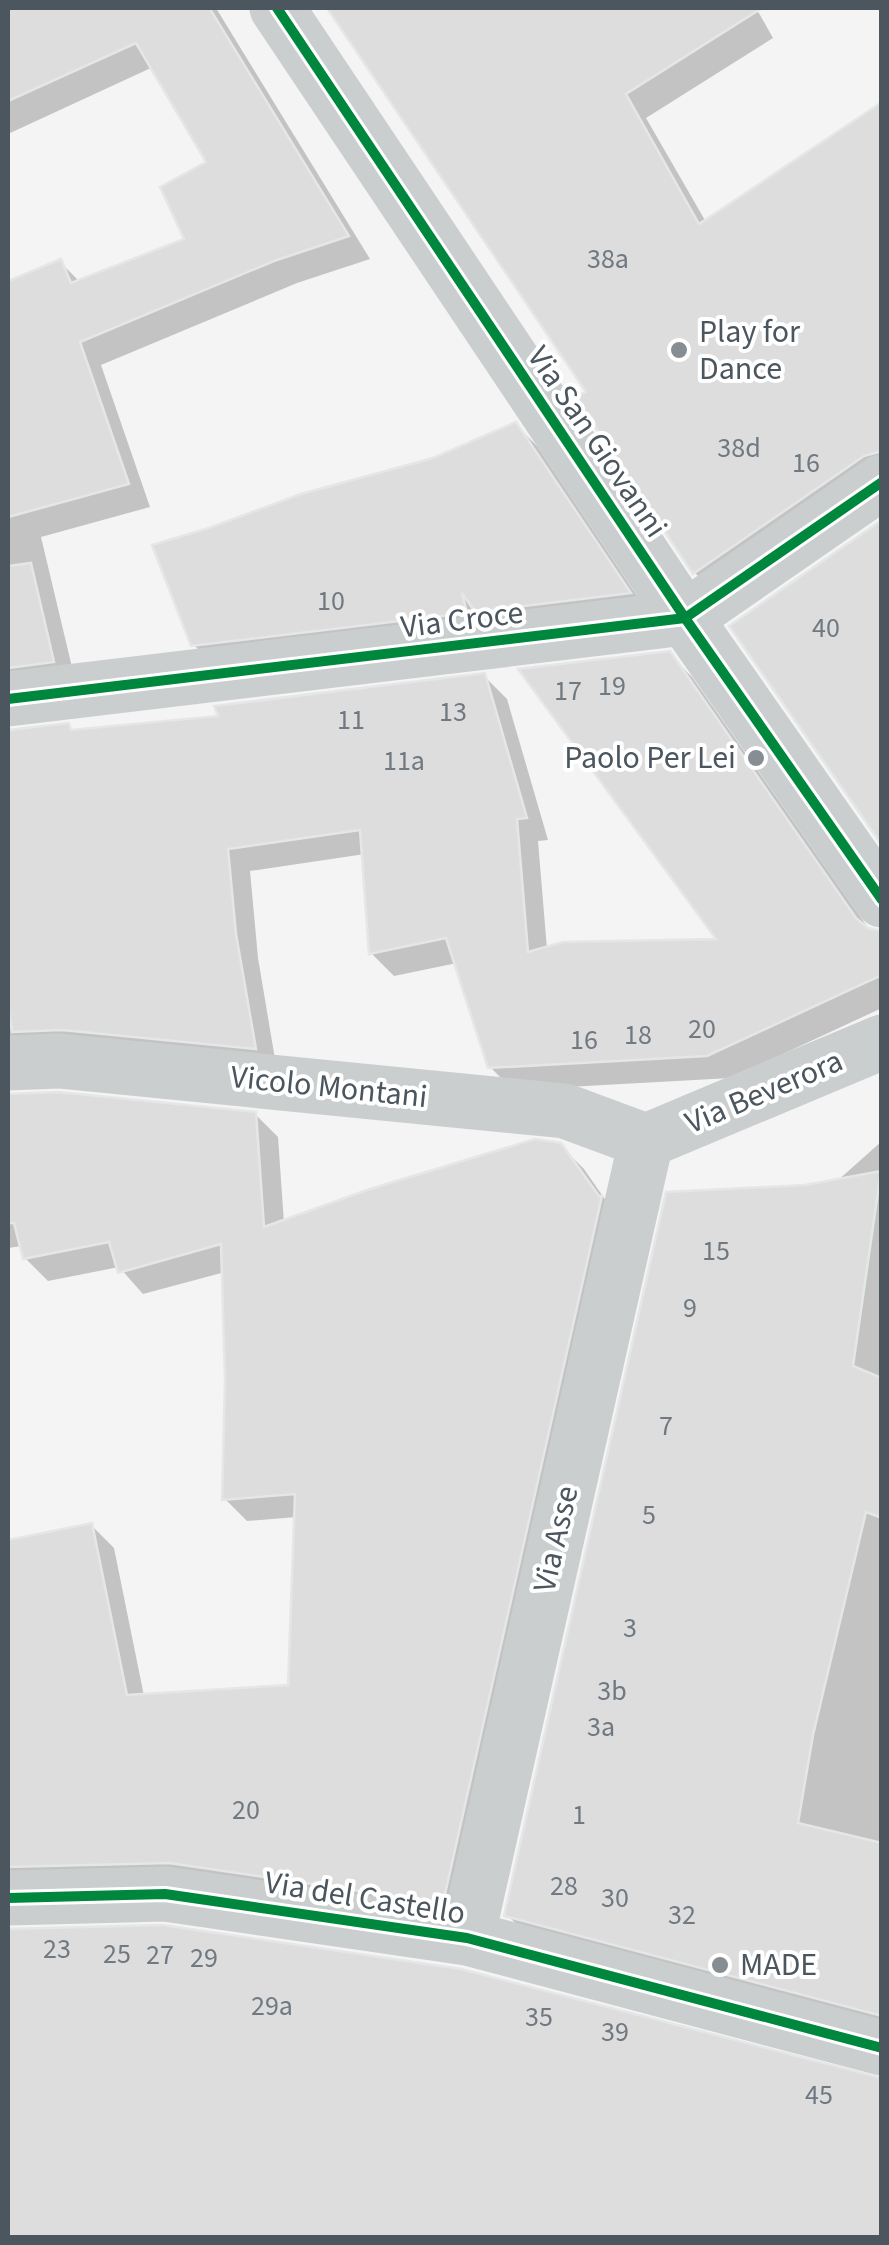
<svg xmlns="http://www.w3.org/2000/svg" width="889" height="2245" font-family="'Source Sans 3',sans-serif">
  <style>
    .shadow { fill: #0003 }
    .building { fill: #ddddde; stroke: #e5e6e6; stroke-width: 2.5 }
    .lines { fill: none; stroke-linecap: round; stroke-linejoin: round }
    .street { stroke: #cbcecf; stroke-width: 55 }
    .cycleway-casing { stroke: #fff; stroke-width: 16 }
    .cycleway { stroke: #00873e; stroke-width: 10 }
    .poi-dot { fill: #868d93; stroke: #fff; stroke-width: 4 }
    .labels { text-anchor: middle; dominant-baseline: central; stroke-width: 8; stroke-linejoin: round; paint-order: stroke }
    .number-label { font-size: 28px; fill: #707880 }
    .poi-label { font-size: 32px; fill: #4b565f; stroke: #fff; text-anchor: start }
    .street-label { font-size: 32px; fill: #4b565f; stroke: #fff }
  </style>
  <rect width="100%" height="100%" fill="#f4f4f4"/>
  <g class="shadow">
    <polygon points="8,8 216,8 370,259 297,283 101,365 150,507 41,537 76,684 8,702 8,284 60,262 80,282 187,240 210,163 153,67 8,134"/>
    <polygon points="330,8 756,8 773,38 646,118 706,222 882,105 882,482 718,595 695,573 579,398 590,393"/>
    <polygon points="515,424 537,446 649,614 499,632 482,614 487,633 215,666 193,644 434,460"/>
    <polygon points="669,654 692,677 878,942 882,951 882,1008 731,1078 513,1090 490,1067 457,963 394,976 371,953 365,854 250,871 258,958 277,1071 8,1066 8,732 68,726 74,732 222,718 484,676 507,699 548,840 538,841 547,949 721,941"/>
    <polygon points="58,1095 255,1114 278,1137 284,1223 560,1145 584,1169 613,1211 465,1924 8,1901 8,1542 91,1525 114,1548 144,1696 291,1687 297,1517 247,1521 224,1498 228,1381 225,1272 143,1294 119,1267 48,1281 25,1258 22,1246 8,1248 8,1096"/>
    <polygon points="882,1141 882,2032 530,1937 507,1915 806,1187 836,1182"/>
    <polygon points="163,1928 724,2238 8,2238 8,1932"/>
  </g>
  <g class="building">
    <polygon points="8,8 213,8 210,9 349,236 274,261 80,342 129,484 8,517 8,281 61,259 71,283 184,239 160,187 206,162 136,43 8,101"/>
    <polygon points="327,8 762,8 626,94 699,224 882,102 882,451 864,456 693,574 575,397 586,392"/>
    <polygon points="516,422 631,593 475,612 462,593 467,613 191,646 152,545 209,528 301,494 433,458"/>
    <polygon points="882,520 882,845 729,626"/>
    <polygon points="31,563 54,662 8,668 8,566"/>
    <polygon points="670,651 856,918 868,928 882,931 882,975 707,1056 488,1068 446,938 369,954 360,830 228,849 236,934 256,1049 62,1030 12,1032 8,1003 8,730 69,723 71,730 218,716 214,706 485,673 527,818 517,819 528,952 563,942 716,939 518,669"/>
    <polygon points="58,1092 256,1112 264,1227 370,1189 535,1139 561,1143 599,1196 602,1196 443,1903 169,1863 8,1867 8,1540 92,1523 127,1695 288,1685 295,1494 222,1500 225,1381 221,1244 118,1273 109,1242 23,1259 14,1223 8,1223 8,1094"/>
    <polygon points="881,1171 853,1366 882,1378 882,1518 866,1512 813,1735 798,1823 882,1843 882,2016 504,1916 666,1192 805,1185"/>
    <polygon points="163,1925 461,1969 882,2078 882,2238 8,2238 8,1929"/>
  </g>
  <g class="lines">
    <g class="street">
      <polyline points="277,8 685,618 882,900"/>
      <polyline points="8,699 685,618 882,482"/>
      <polyline points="8,1063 59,1061 565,1111 646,1141"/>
      <polyline points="646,1141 882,1042"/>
      <polyline points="8,1898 165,1894 467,1938 882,2048"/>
      <polyline points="467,1938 646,1141"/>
    </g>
    <g class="cycleway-casing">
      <g id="cycleway">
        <polyline points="277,8 685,618 882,900"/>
        <polyline points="8,699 685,618 882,482"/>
        <polyline points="8,1898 165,1894 467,1938 882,2048"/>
      </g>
    </g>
    <use href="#cycleway" class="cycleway"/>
  </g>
  <g class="poi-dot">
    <circle cx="679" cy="350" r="10"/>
    <circle cx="756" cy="758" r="10"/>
    <circle cx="720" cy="1965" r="10"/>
  </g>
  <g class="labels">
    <g class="number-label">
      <text x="608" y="259">38a</text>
      <text x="739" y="448">38d</text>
      <text x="806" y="463">16</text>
      <text x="331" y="601">10</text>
      <text x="826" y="628">40</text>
      <text x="612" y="686">19</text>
      <text x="568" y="691">17</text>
      <text x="453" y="712">13</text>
      <text x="351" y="720">11</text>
      <text x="404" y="761">11a</text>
      <text x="702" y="1029">20</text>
      <text x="638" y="1035">18</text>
      <text x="584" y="1040">16</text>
      <text x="716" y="1251">15</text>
      <text x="690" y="1308">9</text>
      <text x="666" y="1426">7</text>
      <text x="649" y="1515">5</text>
      <text x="630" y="1628">3</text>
      <text x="612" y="1691">3b</text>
      <text x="601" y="1727">3a</text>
      <text x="246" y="1810">20</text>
      <text x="579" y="1815">1</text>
      <text x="564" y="1886">28</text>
      <text x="615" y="1898">30</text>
      <text x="682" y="1915">32</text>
      <text x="57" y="1949">23</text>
      <text x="117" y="1954">25</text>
      <text x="160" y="1955">27</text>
      <text x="204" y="1958">29</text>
      <text x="272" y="2006">29a</text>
      <text x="539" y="2017">35</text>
      <text x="615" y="2032">39</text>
      <text x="819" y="2095">45</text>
    </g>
    <g class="poi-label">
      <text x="699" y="332">Play for<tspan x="699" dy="37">Dance</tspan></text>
      <text x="736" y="758" text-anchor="end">Paolo Per Lei</text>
      <text x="740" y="1965">MADE</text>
    </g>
    <g class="street-label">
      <text transform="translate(597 442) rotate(56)">Via San Giovanni</text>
      <text transform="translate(462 620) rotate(-7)">Via Croce</text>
      <text transform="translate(329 1087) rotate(6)">Vicolo Montani</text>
      <text transform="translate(764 1092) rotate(-23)">Via Beverora</text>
      <text transform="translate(556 1539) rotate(-77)">Via Asse</text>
      <text transform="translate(365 1898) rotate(9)">Via del Castello</text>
    </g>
  </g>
  <rect width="889" height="2245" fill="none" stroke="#4b565f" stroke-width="20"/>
</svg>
